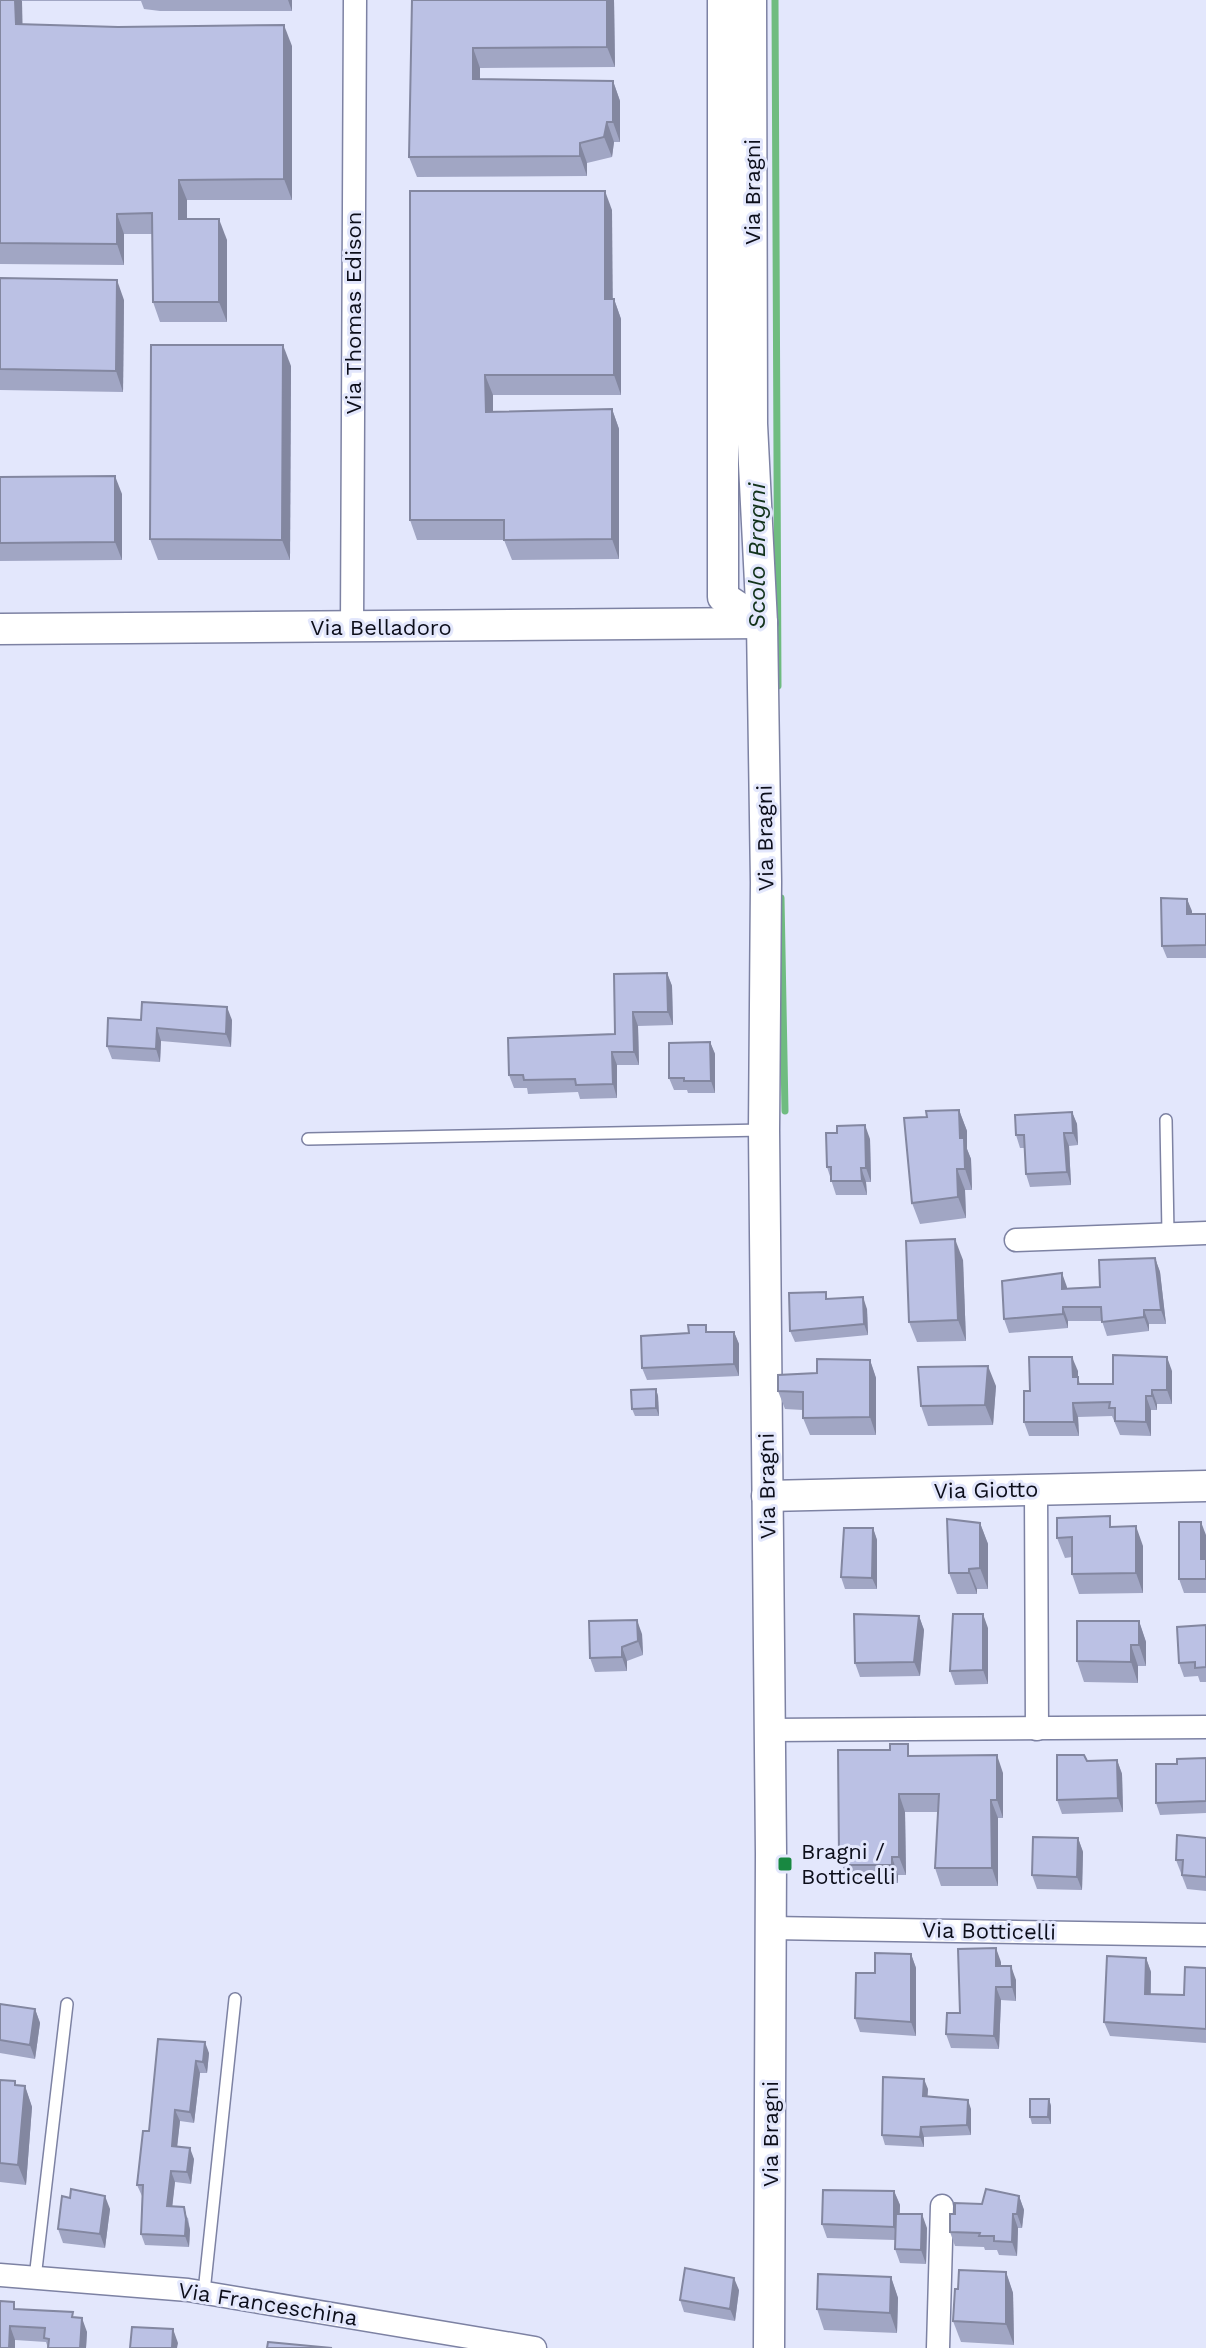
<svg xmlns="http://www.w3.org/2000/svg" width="1206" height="2348" font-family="'Work Sans',sans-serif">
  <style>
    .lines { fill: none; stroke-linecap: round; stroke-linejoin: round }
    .stream { stroke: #6fbc80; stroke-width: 7 }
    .lane-casing { stroke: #7d82a3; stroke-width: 14 }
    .street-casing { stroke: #7d82a3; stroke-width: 25 }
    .secondary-casing { stroke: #7d82a3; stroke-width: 33 }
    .lane { stroke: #fff; stroke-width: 11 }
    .street { stroke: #fff; stroke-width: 22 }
    .secondary { stroke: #fff; stroke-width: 30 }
    .wall { fill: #a1a6c4 }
    .shaded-wall { fill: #8387a0 }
    .building { fill: #bbc1e4; stroke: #8387a0; stroke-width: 2 }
    .poi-dot { fill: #188841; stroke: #e3e7fc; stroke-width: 3 }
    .labels { text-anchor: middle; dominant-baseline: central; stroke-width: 6; stroke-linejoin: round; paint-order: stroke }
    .street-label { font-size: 22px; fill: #0c0e1a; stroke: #e3e7fc }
    .poi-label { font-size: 22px; fill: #0c0e1a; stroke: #e3e7fc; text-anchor: start }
    .water-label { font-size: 24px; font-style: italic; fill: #12331b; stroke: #e3e7fc }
  </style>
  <rect width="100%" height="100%" fill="#e3e7fc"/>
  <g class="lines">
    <g class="stream">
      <polyline points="775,0 778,686"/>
      <polyline points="781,898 785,1111"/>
    </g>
    <g class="lane-casing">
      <g id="lane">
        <polyline points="1166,1120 1168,1234"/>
        <polyline points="308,1139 763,1130"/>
        <polyline points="35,2278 67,2004"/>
        <polyline points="204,2292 235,1999"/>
      </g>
    </g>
    <g class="street-casing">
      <g id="street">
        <polyline points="352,627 355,0"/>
        <polyline points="1016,1240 1206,1233"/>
        <polyline points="1036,1489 1037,1729"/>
        <polyline points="770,1730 1206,1727"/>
        <polyline points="771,1928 1206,1935"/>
        <polyline points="0,2275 188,2290 535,2348"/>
        <polyline points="938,2348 942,2206"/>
      </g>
    </g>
    <g class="secondary-casing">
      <g id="secondary">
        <polyline points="723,0 723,597 762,623"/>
        <polyline points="751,0 752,424 762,623 766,882 764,1130 771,1853 769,2348"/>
        <polyline points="0,629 762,623"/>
        <polyline points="767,1496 1206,1486"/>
      </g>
    </g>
    <use href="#lane" class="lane"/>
    <use href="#street" class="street"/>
    <use href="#secondary" class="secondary"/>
  </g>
  <g class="wall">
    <polygon points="0,0 292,0 292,11 160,11 144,9 141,1 22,1 22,24 292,46 292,200 187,200 187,219 227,240 227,322 160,322 153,302 152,234 124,234 124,265 0,264"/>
    <polygon points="412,0 614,0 615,67 480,68 480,79 613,81 620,101 620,142 614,142 612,157 587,163 587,176 417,177 409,157"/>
    <polygon points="410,191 612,210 612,299 614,299 621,319 621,395 493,395 493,412 612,409 619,429 619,559 512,560 504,540 417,540 410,520"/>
    <polygon points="0,278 124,300 123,392 0,390"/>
    <polygon points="291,366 290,560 158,560 150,539"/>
    <polygon points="0,477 122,494 122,560 0,561"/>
    <polygon points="1187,899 1192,914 1206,914 1206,958 1167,958 1162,946"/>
    <polygon points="667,973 672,986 673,1025 638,1026 639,1065 617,1065 617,1098 580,1099 578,1092 528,1094 527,1088 514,1088 509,1075 615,1034"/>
    <polygon points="141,1020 232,1020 231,1047 161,1041 160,1062 112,1059 107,1046"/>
    <polygon points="710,1042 715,1054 715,1093 688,1093 687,1090 674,1090 669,1078"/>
    <polygon points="959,1110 967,1131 967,1149 971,1159 972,1190 965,1190 966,1218 920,1224 912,1203 927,1117"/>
    <polygon points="1072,1112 1077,1124 1078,1145 1069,1146 1071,1185 1030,1187 1026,1174 1025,1148 1020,1148 1016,1135"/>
    <polygon points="870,1139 871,1182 866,1182 867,1195 836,1195 827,1167"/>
    <polygon points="1155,1258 1160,1272 1166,1324 1149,1324 1149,1331 1107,1336 1102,1321 1068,1321 1068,1328 1009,1333 1004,1319 1067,1288 1100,1287"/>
    <polygon points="963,1260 966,1341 917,1342 909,1322"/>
    <polygon points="828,1299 867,1309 868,1335 795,1342 790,1331"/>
    <polygon points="708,1332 734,1332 739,1344 739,1376 647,1380 642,1368"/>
    <polygon points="1072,1357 1080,1384 1113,1384 1172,1371 1172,1404 1157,1404 1157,1410 1151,1410 1151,1436 1120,1435 1112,1416 1078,1417 1079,1436 1029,1436 1024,1422 1030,1391"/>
    <polygon points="870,1360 876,1378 876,1435 810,1435 803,1418 803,1410 785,1409 778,1391 817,1373"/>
    <polygon points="996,1386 993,1425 928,1426 921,1406"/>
    <polygon points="656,1389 658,1396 659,1416 635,1416 632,1409"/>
    <polygon points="980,1523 988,1544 988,1589 977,1589 977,1594 957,1594 949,1573"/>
    <polygon points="1114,1527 1143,1546 1143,1593 1079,1594 1072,1574 1072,1557 1065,1558 1057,1538"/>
    <polygon points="873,1528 877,1540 877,1589 845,1589 841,1577"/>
    <polygon points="1206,1535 1206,1593 1184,1593 1179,1579"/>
    <polygon points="919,1616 924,1630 920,1676 860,1677 855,1663"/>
    <polygon points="1139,1621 1146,1642 1146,1666 1138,1666 1138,1683 1084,1682 1077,1661"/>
    <polygon points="1206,1625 1206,1682 1200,1682 1198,1676 1184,1677 1179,1663"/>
    <polygon points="988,1628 988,1684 955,1685 950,1671"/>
    <polygon points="642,1634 643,1655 627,1661 627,1671 595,1672 590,1658"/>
    <polygon points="912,1756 1003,1773 1003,1818 998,1818 998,1886 941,1886 935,1868 938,1812 905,1812 906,1875 898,1875 898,1883 853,1883 851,1875 846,1875 839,1857"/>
    <polygon points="1206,1758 1206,1813 1160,1815 1156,1803 1177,1764"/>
    <polygon points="1117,1760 1122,1774 1123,1812 1062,1814 1057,1800"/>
    <polygon points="1078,1838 1083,1852 1082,1890 1037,1889 1032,1875"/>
    <polygon points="1206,1838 1206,1891 1187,1889 1176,1860"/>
    <polygon points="911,1954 916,1968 916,2036 860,2032 855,2018 875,1973"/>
    <polygon points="1146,1958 1151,1972 1151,1994 1184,1995 1206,1968 1206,2043 1110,2036 1104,2022"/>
    <polygon points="1001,1962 1001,1966 1016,1980 1016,2001 1001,2000 999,2049 951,2048 946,2034 960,2013"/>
    <polygon points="0,2004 35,2009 40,2023 35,2059 0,2053"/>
    <polygon points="158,2039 209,2053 207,2073 200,2073 194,2123 180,2121 177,2146 194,2159 191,2184 175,2182 172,2206 188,2218 190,2230 189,2247 145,2245 141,2234 142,2196 137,2185 149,2131"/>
    <polygon points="0,2080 17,2085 25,2086 32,2107 26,2185 0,2182"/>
    <polygon points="928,2089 927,2096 971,2109 971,2135 924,2137 924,2147 885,2145 882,2135"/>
    <polygon points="1049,2099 1051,2106 1051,2124 1032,2124 1030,2117"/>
    <polygon points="894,2191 900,2205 899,2214 927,2228 926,2264 900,2263 895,2249 895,2240 827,2238 822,2224"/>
    <polygon points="1019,2196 1024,2210 1022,2228 1018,2228 1017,2256 999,2255 997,2250 985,2250 984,2247 955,2246 950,2232 955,2214 982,2204"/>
    <polygon points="70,2198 110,2209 105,2248 63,2243 58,2229"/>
    <polygon points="1006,2272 1013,2293 1014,2345 961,2342 953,2321"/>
    <polygon points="891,2277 898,2298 897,2333 824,2330 817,2309"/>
    <polygon points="739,2290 735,2321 684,2312 680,2300"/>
    <polygon points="17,2309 75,2318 87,2332 86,2348 48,2348 46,2342 15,2340 0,2348"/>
  </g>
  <g class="shaded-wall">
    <polygon points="15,0 21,0 22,1 23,44 16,24"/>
    <polygon points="288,0 292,0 292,11"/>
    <polygon points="607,0 614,0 615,67 607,47"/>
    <polygon points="284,25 292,46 292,200 284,179"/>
    <polygon points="473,48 480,68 480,99 473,79"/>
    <polygon points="613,81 620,101 620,142 613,122"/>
    <polygon points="607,122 614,142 612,157 604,137"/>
    <polygon points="580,143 587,163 587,176 580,156"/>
    <polygon points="179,180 187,200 187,239 179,219"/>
    <polygon points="605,191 612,210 613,319 605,299"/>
    <polygon points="117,214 124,234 124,265 117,244"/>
    <polygon points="219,219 227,240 227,322 219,302"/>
    <polygon points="117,280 124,300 123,392 116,371"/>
    <polygon points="614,299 621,319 621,395 614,375"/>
    <polygon points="283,345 291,366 290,560 282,540"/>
    <polygon points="485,375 493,395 493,431 486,412"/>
    <polygon points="612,409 619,429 619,559 612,539"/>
    <polygon points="115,476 122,494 122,560 115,542"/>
    <polygon points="1187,899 1192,911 1192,927 1187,914"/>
    <polygon points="667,973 672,986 673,1025 668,1012"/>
    <polygon points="227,1007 232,1020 231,1047 226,1034"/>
    <polygon points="633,1012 638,1026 639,1065 634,1052"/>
    <polygon points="157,1028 161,1041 160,1062 156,1049"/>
    <polygon points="710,1042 715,1054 715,1093 711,1081"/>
    <polygon points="612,1052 617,1065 617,1098 613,1084"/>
    <polygon points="959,1110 967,1131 967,1149 971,1159 972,1190 965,1169 960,1138"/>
    <polygon points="1072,1112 1077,1124 1078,1145 1073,1133"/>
    <polygon points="865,1125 870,1139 871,1182 866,1168"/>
    <polygon points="1064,1133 1069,1146 1071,1185 1067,1172"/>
    <polygon points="861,1168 866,1182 867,1195 862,1181"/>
    <polygon points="957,1169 965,1190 966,1218 958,1197"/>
    <polygon points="955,1239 963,1260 966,1341 958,1320"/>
    <polygon points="1155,1258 1160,1272 1166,1324 1161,1310"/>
    <polygon points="1062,1273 1067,1287 1067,1302 1062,1289"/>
    <polygon points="863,1297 867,1309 868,1335 864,1324"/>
    <polygon points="1063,1307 1068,1321 1068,1328 1063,1314"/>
    <polygon points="1144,1310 1149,1324 1149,1331 1144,1317"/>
    <polygon points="734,1332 739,1344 739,1376 734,1364"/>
    <polygon points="1072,1357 1078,1371 1078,1391 1073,1377"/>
    <polygon points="1167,1357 1172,1371 1172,1404 1167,1390"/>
    <polygon points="870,1360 876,1378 876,1435 870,1417"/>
    <polygon points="988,1366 996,1386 993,1425 985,1405"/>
    <polygon points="656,1389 658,1396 659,1416 656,1408"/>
    <polygon points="1152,1390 1157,1404 1157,1410 1152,1396"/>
    <polygon points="1146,1396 1151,1410 1151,1436 1146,1422"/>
    <polygon points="1073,1403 1078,1417 1079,1436 1074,1422"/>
    <polygon points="1201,1522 1206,1535 1206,1573 1201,1559"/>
    <polygon points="980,1523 988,1544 988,1589 980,1568"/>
    <polygon points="1136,1526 1143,1546 1143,1593 1136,1573"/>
    <polygon points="873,1528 877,1540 877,1589 872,1578"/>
    <polygon points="969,1569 977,1589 977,1594 969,1573"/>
    <polygon points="983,1614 988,1628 988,1684 983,1670"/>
    <polygon points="919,1616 924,1630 920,1676 914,1662"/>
    <polygon points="637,1620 642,1634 643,1655 638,1641"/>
    <polygon points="1139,1621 1146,1642 1146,1666 1139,1645"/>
    <polygon points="1131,1645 1138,1666 1138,1683 1131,1662"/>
    <polygon points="622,1647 627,1661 627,1671 622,1657"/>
    <polygon points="997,1755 1003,1773 1003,1818 997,1800"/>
    <polygon points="1117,1760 1122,1774 1123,1812 1118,1798"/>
    <polygon points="899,1794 905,1812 906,1875 899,1857"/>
    <polygon points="991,1800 998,1818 998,1886 992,1868"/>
    <polygon points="1078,1838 1083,1852 1082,1890 1077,1877"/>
    <polygon points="892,1857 898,1875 898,1883 892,1865"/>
    <polygon points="996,1948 1001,1962 1001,1980 996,1966"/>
    <polygon points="911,1954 916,1968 916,2036 911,2022"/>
    <polygon points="1146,1958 1151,1972 1150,2007 1145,1994"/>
    <polygon points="1011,1966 1016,1980 1016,2001 1012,1987"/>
    <polygon points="996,1987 1001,2000 999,2049 994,2036"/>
    <polygon points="35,2009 40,2023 35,2059 30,2045"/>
    <polygon points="205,2042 209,2053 207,2073 203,2062"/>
    <polygon points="196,2061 200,2073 194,2123 190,2112"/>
    <polygon points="924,2079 928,2089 927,2105 923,2096"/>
    <polygon points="25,2086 32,2107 26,2185 18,2165"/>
    <polygon points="1049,2099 1051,2106 1051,2124 1048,2117"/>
    <polygon points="968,2100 971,2109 971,2135 967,2125"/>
    <polygon points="175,2110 180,2121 176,2157 172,2146"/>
    <polygon points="921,2127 924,2137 924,2147 920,2137"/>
    <polygon points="190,2148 194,2159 191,2184 187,2172"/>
    <polygon points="171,2171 175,2182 171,2218 167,2206"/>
    <polygon points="894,2191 900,2205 899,2241 894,2227"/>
    <polygon points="105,2196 110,2209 105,2248 100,2234"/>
    <polygon points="1019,2196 1024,2210 1022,2228 1017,2214"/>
    <polygon points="184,2207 190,2230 189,2247 185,2236"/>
    <polygon points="922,2214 927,2228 926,2264 921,2250"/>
    <polygon points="1013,2214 1018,2228 1017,2256 1012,2242"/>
    <polygon points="1006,2272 1013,2293 1014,2345 1006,2324"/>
    <polygon points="891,2277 898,2298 897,2333 890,2313"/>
    <polygon points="734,2278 739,2290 735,2321 730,2309"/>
    <polygon points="82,2318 87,2332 86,2348 80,2348"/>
    <polygon points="10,2326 15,2340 15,2348 9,2348"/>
    <polygon points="173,2329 178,2343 177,2348 172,2348"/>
  </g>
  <g class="building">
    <polygon points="0,0 15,0 16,24 118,27 284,25 284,179 179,180 179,219 219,219 219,302 153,302 152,213 117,214 117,244 0,243"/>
    <polygon points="412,0 607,0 607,47 473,48 473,79 613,81 613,122 607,122 604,137 580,143 580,156 409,157"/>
    <polygon points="410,191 605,191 605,299 614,299 614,375 485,375 486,412 612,409 612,539 504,540 504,520 410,520"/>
    <polygon points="0,278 117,280 116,371 0,369"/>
    <polygon points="151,345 283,345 282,540 150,539"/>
    <polygon points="115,476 115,542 0,543 0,477"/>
    <polygon points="1161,898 1187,899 1187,914 1206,914 1206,945 1162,946"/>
    <polygon points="667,973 668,1012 633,1012 634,1052 612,1052 613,1084 576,1085 575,1079 524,1080 523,1075 509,1075 508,1038 615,1034 614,974"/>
    <polygon points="142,1002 227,1007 226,1034 157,1028 156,1049 107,1046 108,1018 141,1020"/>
    <polygon points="710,1042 711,1081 684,1081 684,1078 669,1078 669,1043"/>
    <polygon points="959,1110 960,1138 964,1138 965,1169 957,1169 958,1197 912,1203 904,1118 927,1117 926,1111"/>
    <polygon points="1072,1112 1073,1133 1064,1133 1067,1172 1026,1174 1024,1135 1016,1135 1015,1115"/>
    <polygon points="865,1125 866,1168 861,1168 862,1181 831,1181 831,1167 827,1167 826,1133 837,1133 837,1126"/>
    <polygon points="955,1239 958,1320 909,1322 906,1241"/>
    <polygon points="1155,1258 1161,1310 1144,1310 1144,1317 1102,1322 1101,1307 1063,1307 1063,1314 1004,1319 1002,1281 1062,1273 1062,1289 1100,1287 1099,1260"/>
    <polygon points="826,1292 826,1299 863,1297 864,1324 790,1331 789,1293"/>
    <polygon points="688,1325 706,1325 706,1332 734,1332 734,1364 642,1368 641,1336 689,1333"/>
    <polygon points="1113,1355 1167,1357 1167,1390 1152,1390 1152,1396 1146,1396 1146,1422 1115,1421 1115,1408 1109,1408 1110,1402 1073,1403 1074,1422 1024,1422 1024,1391 1030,1391 1029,1357 1072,1357 1073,1377 1078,1377 1078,1384 1113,1384"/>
    <polygon points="817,1359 870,1360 870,1417 803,1418 803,1392 778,1391 778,1375 817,1373"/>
    <polygon points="988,1366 985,1405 921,1406 918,1367"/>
    <polygon points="656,1389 656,1408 632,1409 631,1390"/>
    <polygon points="1110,1516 1110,1527 1136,1526 1136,1573 1072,1574 1072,1537 1057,1538 1057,1518"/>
    <polygon points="947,1519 980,1523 980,1568 969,1569 969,1573 949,1573"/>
    <polygon points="1179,1522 1201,1522 1201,1559 1206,1559 1206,1579 1179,1579"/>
    <polygon points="844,1528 873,1528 872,1578 841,1577"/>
    <polygon points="854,1614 919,1616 914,1662 855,1663"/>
    <polygon points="953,1614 983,1614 983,1670 950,1671"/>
    <polygon points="637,1620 638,1641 622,1647 622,1657 590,1658 589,1621"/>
    <polygon points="1077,1621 1139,1621 1139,1645 1131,1645 1131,1662 1077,1661"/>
    <polygon points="1206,1625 1206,1667 1195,1668 1195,1662 1179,1663 1177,1627"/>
    <polygon points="890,1744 908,1744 908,1756 997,1755 997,1800 991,1800 992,1868 935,1868 939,1794 899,1794 899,1857 892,1857 892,1865 847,1865 847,1857 839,1857 838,1750 890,1750"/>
    <polygon points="1057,1755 1084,1755 1087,1761 1117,1760 1118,1798 1057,1800"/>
    <polygon points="1206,1758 1206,1801 1156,1803 1156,1764 1177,1764 1177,1759"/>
    <polygon points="1177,1835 1206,1838 1206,1877 1182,1875 1183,1860 1176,1860"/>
    <polygon points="1033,1837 1078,1838 1077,1877 1032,1875"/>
    <polygon points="996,1948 996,1966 1011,1966 1012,1987 996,1987 994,2036 946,2034 947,2013 960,2013 958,1949"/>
    <polygon points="875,1953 911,1954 911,2022 855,2018 856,1973 875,1973"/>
    <polygon points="1107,1956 1146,1958 1145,1994 1184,1995 1185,1967 1206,1968 1206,2029 1104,2022"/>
    <polygon points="0,2004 35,2009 30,2045 0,2040"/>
    <polygon points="158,2039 205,2042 203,2062 196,2061 190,2112 175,2110 172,2146 190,2148 187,2172 171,2171 167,2206 184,2207 186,2219 185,2236 141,2234 143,2185 137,2185 143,2131 149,2131"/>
    <polygon points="883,2077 924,2079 923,2096 968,2100 967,2125 921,2127 920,2137 882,2135"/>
    <polygon points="0,2080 15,2081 15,2085 25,2086 18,2165 0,2163"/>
    <polygon points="1030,2099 1049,2099 1048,2117 1030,2117"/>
    <polygon points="71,2189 105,2196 100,2234 58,2229 62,2196 70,2198"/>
    <polygon points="986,2189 1019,2196 1017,2214 1013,2214 1012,2242 994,2241 994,2236 979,2236 980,2233 950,2232 950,2214 955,2214 955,2203 982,2204"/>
    <polygon points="823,2190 894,2191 894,2227 822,2224"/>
    <polygon points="896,2214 922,2214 921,2250 895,2249"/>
    <polygon points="685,2268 734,2278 730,2309 680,2300"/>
    <polygon points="959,2270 1006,2272 1006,2324 953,2321 955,2289 958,2289"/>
    <polygon points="818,2274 891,2277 890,2313 817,2309"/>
    <polygon points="0,2301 14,2302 14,2309 73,2312 72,2317 82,2318 80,2348 48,2348 49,2339 44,2338 45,2328 10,2326 9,2348 0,2348"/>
    <polygon points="132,2327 173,2329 172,2348 130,2348"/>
    <polygon points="268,2342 332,2348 267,2348"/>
  </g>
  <rect class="poi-dot" x="777" y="1856" width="16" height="16" rx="4"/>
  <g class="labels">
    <g class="street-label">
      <text transform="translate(752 192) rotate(-90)">Via Bragni</text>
      <text transform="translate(353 313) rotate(-90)">Via Thomas Edison</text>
      <text x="381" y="627">Via Belladoro</text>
      <text transform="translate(765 838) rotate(-91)">Via Bragni</text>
      <text transform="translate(767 1486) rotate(-91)">Via Bragni</text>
      <text transform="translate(986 1490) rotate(-1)">Via Giotto</text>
      <text transform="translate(989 1931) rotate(1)">Via Botticelli</text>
      <text transform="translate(770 2134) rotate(-90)">Via Bragni</text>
      <text transform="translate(268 2304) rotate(9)">Via Franceschina</text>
    </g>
    <g class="poi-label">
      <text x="801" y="1851">Bragni /<tspan x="801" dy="25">Botticelli</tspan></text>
    </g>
    <g class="water-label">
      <text transform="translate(757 556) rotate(-90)">Scolo Bragni</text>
    </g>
  </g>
</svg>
